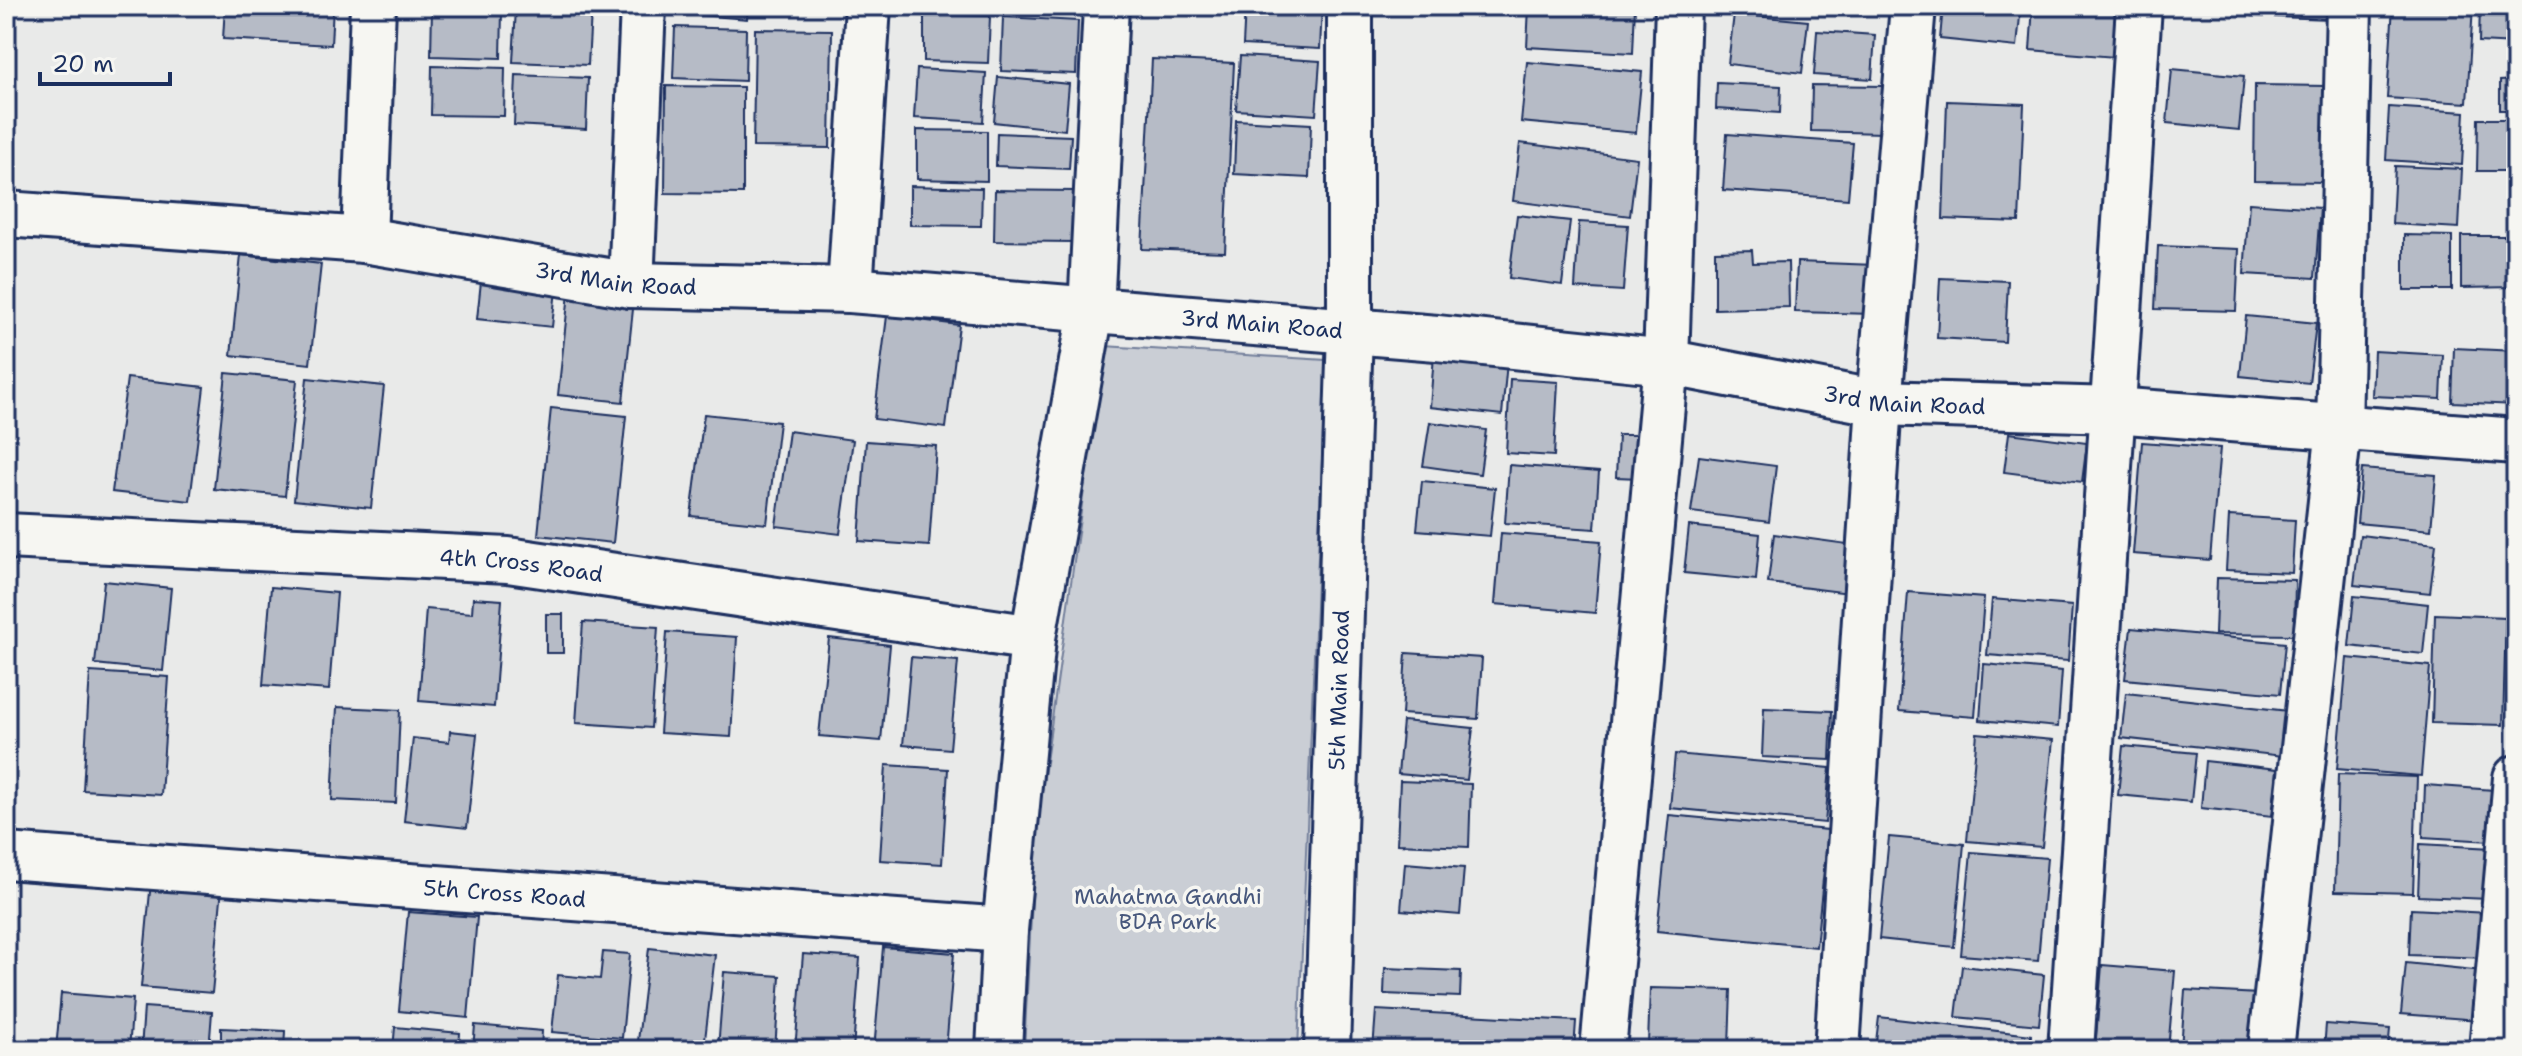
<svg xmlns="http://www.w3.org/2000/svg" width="2522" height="1056" font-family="'Shantell Sans',sans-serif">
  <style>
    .green { fill: #caced5; stroke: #727e9a; stroke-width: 2 }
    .building { fill: #b6bbc6; stroke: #1b2f5e; stroke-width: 2 }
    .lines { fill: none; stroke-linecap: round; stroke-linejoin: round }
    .minor-casing { stroke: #1b2f5e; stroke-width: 50 }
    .minor { stroke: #f6f6f2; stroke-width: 44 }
    .labels { text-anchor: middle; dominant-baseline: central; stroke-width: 7; stroke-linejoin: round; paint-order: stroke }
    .street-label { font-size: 22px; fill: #1b2f5e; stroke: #f6f6f2 }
    .park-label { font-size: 22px; fill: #47577c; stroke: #f6f6f2 }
  </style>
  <rect width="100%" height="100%" fill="#e9eae9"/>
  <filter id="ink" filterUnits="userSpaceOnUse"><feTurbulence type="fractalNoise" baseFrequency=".0125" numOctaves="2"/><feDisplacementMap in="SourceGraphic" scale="16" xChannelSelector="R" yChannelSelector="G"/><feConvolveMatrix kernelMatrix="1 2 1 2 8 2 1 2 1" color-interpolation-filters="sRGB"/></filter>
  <g filter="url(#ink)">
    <polygon class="green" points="1104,346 1326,360 1298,1050 1024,1050 1035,841"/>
    <g class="building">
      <polygon points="225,6 333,6 331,45 223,39"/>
      <polygon points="676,6 748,6 747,19 675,13"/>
      <polygon points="1245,6 1322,6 1320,49 1243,45"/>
      <polygon points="1529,6 1635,6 1633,53 1527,47"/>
      <polygon points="1943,6 2021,6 2017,47 1940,39"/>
      <polygon points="2033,6 2119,6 2115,57 2030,50"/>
      <polygon points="2253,6 2330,6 2329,19 2252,16"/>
      <polygon points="2393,6 2473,6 2467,103 2387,98"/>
      <polygon points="2480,6 2516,6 2516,44 2479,42"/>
      <polygon points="432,8 502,11 501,58 431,56"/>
      <polygon points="516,8 591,12 588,65 513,62"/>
      <polygon points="924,14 990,16 988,63 924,61"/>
      <polygon points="1734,14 1808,21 1802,73 1728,64"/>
      <polygon points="1003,17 1078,21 1076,74 1001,71"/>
      <polygon points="675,27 746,29 745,81 673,78"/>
      <polygon points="755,29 832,30 830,148 753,147"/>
      <polygon points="1817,31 1875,35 1872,79 1814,75"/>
      <polygon points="1240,56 1320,61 1316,115 1236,110"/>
      <polygon points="1152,59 1234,63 1225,252 1142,249"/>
      <polygon points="1527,62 1642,72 1636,133 1521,122"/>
      <polygon points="432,66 505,68 504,116 431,115"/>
      <polygon points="917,69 986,73 983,122 914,118"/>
      <polygon points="2172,69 2244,76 2239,130 2167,123"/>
      <polygon points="516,75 588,78 586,129 514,125"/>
      <polygon points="998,77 1069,84 1065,130 994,122"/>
      <polygon points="2516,80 2516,110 2500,110 2500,81"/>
      <polygon points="1717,83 1781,86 1780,113 1716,109"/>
      <polygon points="1812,85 1883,86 1882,133 1811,131"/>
      <polygon points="2255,85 2326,86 2325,182 2254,181"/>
      <polygon points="666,86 743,87 743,194 665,193"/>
      <polygon points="1947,101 2024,104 2019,222 1943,219"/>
      <polygon points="2389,107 2465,112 2462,165 2386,160"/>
      <polygon points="2478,119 2516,119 2516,171 2477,171"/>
      <polygon points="1236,120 1311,124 1309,178 1234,174"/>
      <polygon points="917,130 987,131 987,181 917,179"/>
      <polygon points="997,133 1071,136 1069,169 996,166"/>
      <polygon points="1727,134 1853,143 1848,199 1723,190"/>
      <polygon points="1520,143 1637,158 1630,216 1513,201"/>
      <polygon points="2395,166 2462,169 2459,228 2392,224"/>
      <polygon points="910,186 982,188 981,226 910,225"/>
      <polygon points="995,190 1075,191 1074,242 994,241"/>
      <polygon points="2249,203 2320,208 2315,278 2244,274"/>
      <polygon points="1517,215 1570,221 1562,285 1509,278"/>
      <polygon points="1579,222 1628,225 1623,291 1575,288"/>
      <polygon points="2404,235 2452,236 2452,290 2404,290"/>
      <polygon points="2461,236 2516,236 2516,287 2461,288"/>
      <polygon points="2158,246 2239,249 2236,311 2155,309"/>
      <polygon points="1752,250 1753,263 1788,262 1789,307 1715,309 1715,251"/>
      <polygon points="241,255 321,264 310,364 231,355"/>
      <polygon points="1797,262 1875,265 1874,314 1795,312"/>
      <polygon points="482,272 557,280 552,327 477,319"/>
      <polygon points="1940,278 2008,281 2005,342 1937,338"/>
      <polygon points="569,293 634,300 623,402 558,395"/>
      <polygon points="887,316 959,325 946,428 874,419"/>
      <polygon points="2246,316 2316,323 2309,383 2240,376"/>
      <polygon points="2454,348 2516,351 2516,405 2452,402"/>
      <polygon points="2374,351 2443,355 2441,399 2372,396"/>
      <polygon points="1434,355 1507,362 1502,415 1430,407"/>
      <polygon points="226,373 297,380 285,496 214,489"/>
      <polygon points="127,378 204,387 190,501 112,492"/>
      <polygon points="307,378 384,386 371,508 294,500"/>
      <polygon points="1510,379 1558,382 1554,456 1506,453"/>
      <polygon points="551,408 626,416 613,543 538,535"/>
      <polygon points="704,414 779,422 767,524 691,516"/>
      <polygon points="1430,422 1486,430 1480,474 1423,466"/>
      <polygon points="789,431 853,440 840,534 776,526"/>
      <polygon points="2009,433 2087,443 2082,482 2004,472"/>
      <polygon points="1618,435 1641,435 1639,478 1616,477"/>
      <polygon points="866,441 936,446 929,546 859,541"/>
      <polygon points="2142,442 2220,448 2210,560 2133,554"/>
      <polygon points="1699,456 1776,466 1769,522 1691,512"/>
      <polygon points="1509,465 1599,472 1595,529 1505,523"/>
      <polygon points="2362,469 2436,475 2431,530 2357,523"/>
      <polygon points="1422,481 1495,488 1490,536 1417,530"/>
      <polygon points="2229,516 2295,520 2292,573 2226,570"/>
      <polygon points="1689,526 1760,534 1756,580 1684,573"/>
      <polygon points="1501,533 1601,541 1595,613 1495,604"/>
      <polygon points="1774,534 1855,545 1849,593 1768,583"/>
      <polygon points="2360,535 2436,544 2430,593 2354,585"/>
      <polygon points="2217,578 2295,580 2294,635 2215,634"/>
      <polygon points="104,581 171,588 163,671 95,664"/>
      <polygon points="271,587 337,593 329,690 263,685"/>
      <polygon points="1908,592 1984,598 1975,717 1899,711"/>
      <polygon points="2354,596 2428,604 2423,654 2349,646"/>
      <polygon points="473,598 502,600 494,707 419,701 426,609 472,613"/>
      <polygon points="1992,599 2072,606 2068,661 1987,655"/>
      <rect x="546" y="614" width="17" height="39"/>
      <polygon points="2435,614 2506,617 2503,725 2432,723"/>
      <polygon points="583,622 658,627 651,728 576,723"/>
      <polygon points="2131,628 2285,643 2280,694 2125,679"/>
      <polygon points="667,632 737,637 731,737 660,733"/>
      <polygon points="829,638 890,645 881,741 819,736"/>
      <polygon points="1406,653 1482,658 1478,719 1402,714"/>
      <polygon points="911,657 958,661 950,749 903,745"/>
      <polygon points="2347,658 2430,666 2421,776 2337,769"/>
      <polygon points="1984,664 2062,671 2058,727 1980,720"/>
      <polygon points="90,672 169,677 161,795 83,790"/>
      <polygon points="2126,693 2288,711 2283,756 2121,738"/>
      <polygon points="337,707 400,710 396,803 332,800"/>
      <polygon points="1764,708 1832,711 1830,760 1762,757"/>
      <polygon points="1403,721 1473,728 1467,780 1398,774"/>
      <polygon points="450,731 477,734 467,828 404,821 413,738 449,742"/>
      <polygon points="1977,733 2053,740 2042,847 1967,841"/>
      <polygon points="2123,746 2196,753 2191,802 2118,795"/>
      <polygon points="1675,754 1830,768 1825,823 1670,808"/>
      <polygon points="2205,761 2277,769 2272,816 2201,808"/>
      <polygon points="886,765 948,769 942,864 880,860"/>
      <polygon points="2338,774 2417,777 2413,893 2335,891"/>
      <polygon points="1400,781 1471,784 1469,847 1397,844"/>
      <polygon points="2425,785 2494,790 2491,841 2423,837"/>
      <polygon points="1669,815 1828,830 1816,947 1657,931"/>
      <polygon points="1889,837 1964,844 1954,947 1879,939"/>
      <polygon points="2420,844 2492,848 2489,899 2418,896"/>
      <polygon points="1971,852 2047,858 2038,961 1961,955"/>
      <polygon points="1405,863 1464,868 1460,915 1401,910"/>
      <polygon points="151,881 222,888 212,993 141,987"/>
      <polygon points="2411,909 2488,913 2486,958 2409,955"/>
      <polygon points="408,912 477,917 468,1018 399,1011"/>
      <polygon points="883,947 954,953 946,1050 874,1050"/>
      <polygon points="649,948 715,955 704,1048 638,1041"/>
      <polygon points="603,952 630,954 622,1038 552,1032 558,975 600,979"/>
      <polygon points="803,954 860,958 853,1050 795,1050"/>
      <polygon points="2406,963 2483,971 2479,1020 2401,1014"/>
      <polygon points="2102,965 2175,971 2168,1050 2095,1050"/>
      <polygon points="1962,966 2044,975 2039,1025 1956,1017"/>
      <polygon points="1385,968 1461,971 1460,997 1384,994"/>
      <polygon points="724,972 780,976 775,1050 718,1049"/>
      <polygon points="1650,988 1731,990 1729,1046 1648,1044"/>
      <polygon points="2185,990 2259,994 2256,1050 2181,1050"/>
      <polygon points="61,993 133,999 129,1050 56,1050"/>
      <polygon points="144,1007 212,1012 209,1050 141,1050"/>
      <polygon points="1376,1010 1576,1021 1574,1050 1373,1050"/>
      <polygon points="1879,1017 2031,1035 2030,1050 1875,1050"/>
      <polygon points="2326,1024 2390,1029 2388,1050 2324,1050"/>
      <polygon points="475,1025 542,1031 541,1050 473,1050"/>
      <polygon points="395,1027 460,1033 459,1050 393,1050"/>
      <polygon points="221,1028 285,1031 284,1050 221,1050"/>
    </g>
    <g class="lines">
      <g class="minor-casing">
        <g id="minor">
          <path id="s1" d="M 6,214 L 364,240 L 631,285 L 850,290 L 1437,338 L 1666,362 L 1879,403 L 2114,410 L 2516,441"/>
          <polyline points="364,240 373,6"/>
          <polyline points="631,285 643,6"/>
          <polyline points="850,290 868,6"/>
          <path id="s2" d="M 6,536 L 508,560 L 1033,638"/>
          <path id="s3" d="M 6,856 L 1005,930"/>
          <polyline points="999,1050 1005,930 1033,638 1091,311 1106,6"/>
          <path id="s4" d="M 1327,1050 L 1350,330 L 1350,6"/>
          <polyline points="1603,1050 1666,362 1678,6"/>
          <polyline points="1837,1050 1879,403 1913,6"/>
          <polyline points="2071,1050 2139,6"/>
          <polyline points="2271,1050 2339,428 2349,6"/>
          <polyline points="2492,1050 2516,778"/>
        </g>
      </g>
      <use href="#minor" class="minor"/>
    </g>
  </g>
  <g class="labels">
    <g class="street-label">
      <text stroke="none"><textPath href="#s1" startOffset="614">3rd Main Road</textPath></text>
      <text stroke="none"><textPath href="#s1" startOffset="1262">3rd Main Road</textPath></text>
      <text stroke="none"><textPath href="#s1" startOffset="1910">3rd Main Road</textPath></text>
      <text stroke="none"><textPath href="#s2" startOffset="516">4th Cross Road</textPath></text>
      <text stroke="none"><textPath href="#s4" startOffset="360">5th Main Road</textPath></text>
      <text stroke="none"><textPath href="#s3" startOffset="500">5th Cross Road</textPath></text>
    </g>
    <g class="park-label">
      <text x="1168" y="896">Mahatma Gandhi<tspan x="1168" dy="25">BDA Park</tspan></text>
    </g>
  </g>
  <rect width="2522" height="1056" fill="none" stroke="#f6f6f2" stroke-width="32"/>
  <rect x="16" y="16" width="2490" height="1024" fill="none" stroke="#1b2f5e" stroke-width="3" filter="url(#ink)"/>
  <path d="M40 72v12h130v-12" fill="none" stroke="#1b2f5e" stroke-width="4"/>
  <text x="52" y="72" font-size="24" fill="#1b2f5e" stroke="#f6f6f2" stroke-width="6" paint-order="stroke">20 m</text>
</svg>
